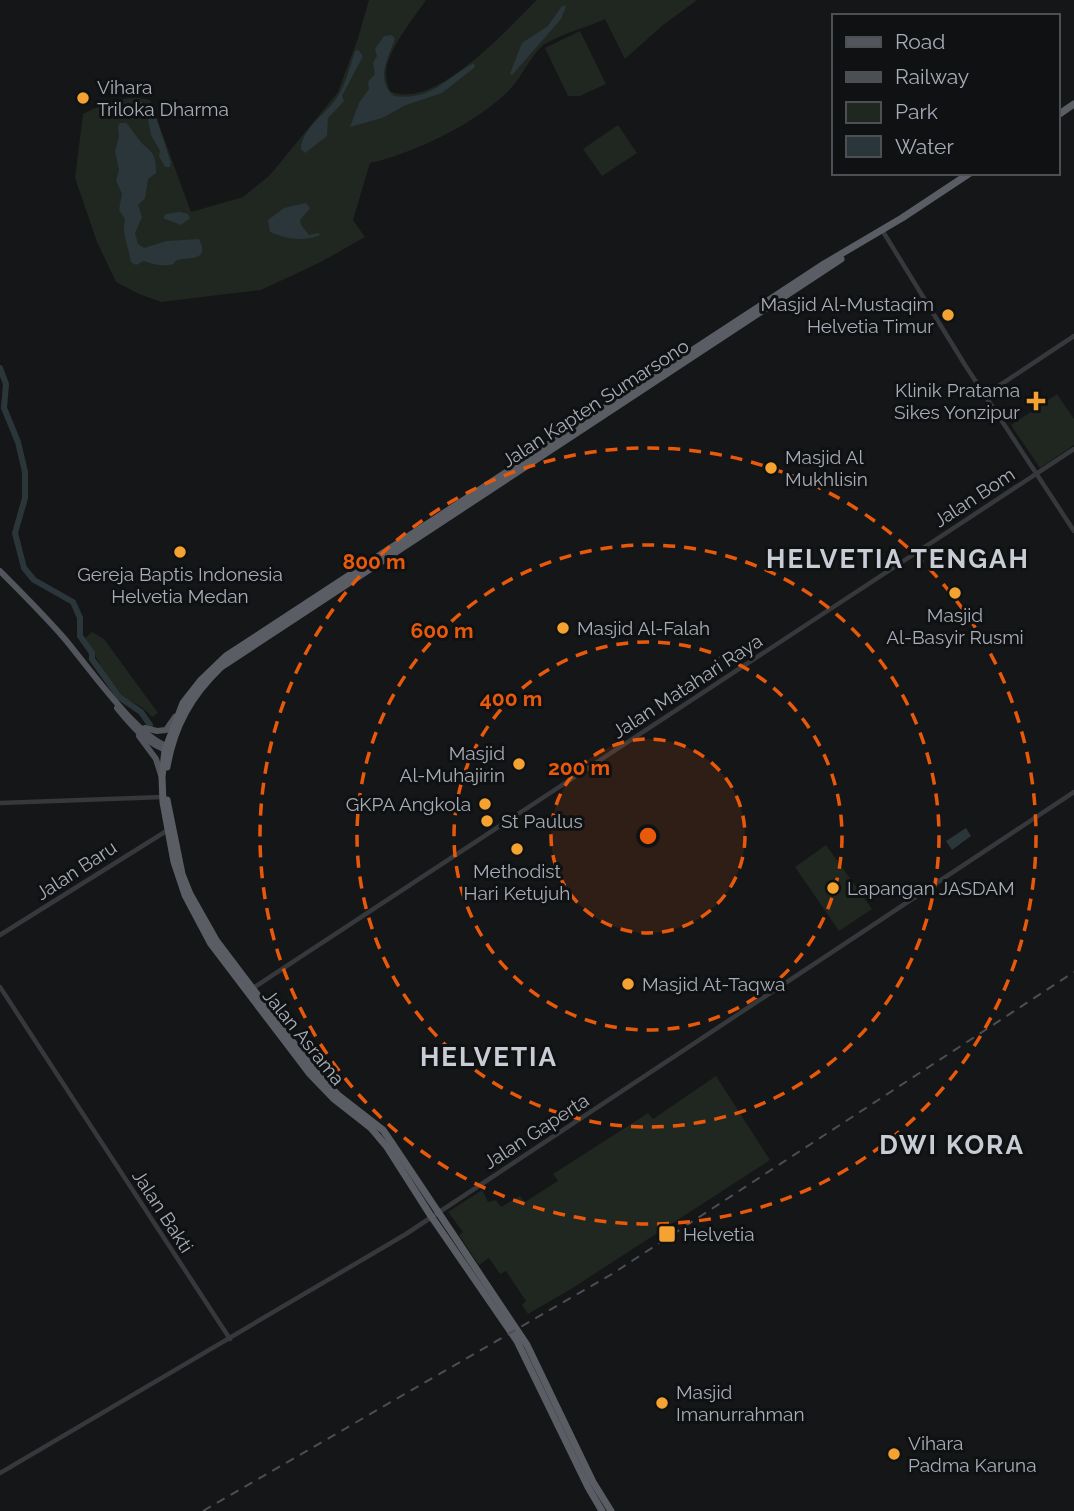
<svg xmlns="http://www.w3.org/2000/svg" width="1074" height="1511" font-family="Raleway,sans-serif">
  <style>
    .green { fill: #1f2720 }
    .water { fill: #2b363b }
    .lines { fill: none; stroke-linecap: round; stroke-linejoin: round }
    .river { stroke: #2b363b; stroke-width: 6 }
    .tertiary { stroke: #36383c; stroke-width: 4.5 }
    .primary { stroke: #52555b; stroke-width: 6 }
    .trunk { stroke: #5a5e64; stroke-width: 7 }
    .rail { stroke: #4b4e53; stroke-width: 2; stroke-dasharray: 9 7; stroke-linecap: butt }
    .ring { fill: none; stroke: #e8590c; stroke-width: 3.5; stroke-dasharray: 12 9 }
    .poi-dot { fill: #f4a331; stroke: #101112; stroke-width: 2.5 }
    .labels { text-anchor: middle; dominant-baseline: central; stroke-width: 6; stroke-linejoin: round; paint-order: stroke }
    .poi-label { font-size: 19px; fill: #a7adb8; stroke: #101112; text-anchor: start }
    .street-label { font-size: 19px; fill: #a7adb8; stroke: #101112 }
    .district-label { font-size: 26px; font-weight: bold; letter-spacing: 2px; fill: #c8ccd4; stroke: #101112 }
    .centre { fill: #e8590c; stroke: #101112; stroke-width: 3.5 }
    .ring-label { font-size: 21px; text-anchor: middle; font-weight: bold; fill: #e8590c; stroke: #101112; stroke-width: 6; stroke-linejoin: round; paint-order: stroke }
  </style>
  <rect width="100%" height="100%" fill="#151617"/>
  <g class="green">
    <path d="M 369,0 L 426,0 C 414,18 386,51 386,74 C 386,80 388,86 390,91 C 434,112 508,28 537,0 L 697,0 L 662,26 L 625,59 L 605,19 C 588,27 561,34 545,44 C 532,53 523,75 512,87 C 481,121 415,153 370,163 L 353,220 L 365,237 L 321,262 L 261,290 L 161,302 L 139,294 L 116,282 L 97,242 L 75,178 L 83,114 C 106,103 124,94 150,100 L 191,212 L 243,197 L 270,175 L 338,92 L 358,38 Z"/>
    <polygon points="580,31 606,84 580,96 568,96 545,48"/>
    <polygon points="618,125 637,153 602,176 583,149"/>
    <polygon points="1057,394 1074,419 1074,445 1040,468 1011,425"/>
    <path d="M 92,632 L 104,639 L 158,713 L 152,717 C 138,701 133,705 120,695 C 108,685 95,652 85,638 Z"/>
    <polygon points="826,845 872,909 839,931 795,867"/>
    <polygon points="716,1076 770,1160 571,1289 528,1314 522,1305 526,1301 506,1271 500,1274 489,1258 479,1265 459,1235 463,1232 448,1212 482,1190 488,1202 496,1200 501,1207 520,1196 525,1202 558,1181 553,1174 648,1113 653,1119"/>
  </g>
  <g class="water">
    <polygon points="562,6 566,6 561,19 512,75 510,74 522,43 548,26"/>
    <path d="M 392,35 L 395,39 C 388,58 375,80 394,96 C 432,101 444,79 474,63 L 475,67 L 442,93 L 406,105 L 382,118 L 350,127 L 359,103 L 369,89 L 368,82 L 375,74 L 373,63 L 377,56 L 375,49 L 384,36 Z"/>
    <path d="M 358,50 L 363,56 L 342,96 L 344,101 L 328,118 L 327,136 L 305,153 L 301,149 C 302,128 325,115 336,99 C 346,85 350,66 355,51 Z"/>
    <polygon points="139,102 152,105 171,163 170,167 165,167 159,156 160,151 151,135 146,108 137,109 132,106"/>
    <path d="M 120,123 L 126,123 C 131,128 133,132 137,137 C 148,153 156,147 156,173 L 148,179 L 145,198 L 138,205 L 142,217 L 135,233 L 138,244 L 144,248 L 167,241 L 199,239 C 212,263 184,257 177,260 C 175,261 174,263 173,264 C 165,267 151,264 144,261 L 136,265 L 131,262 C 129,248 121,233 125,219 L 119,210 L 122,194 L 116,180 L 119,170 L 115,151 L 119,137 L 118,126 Z"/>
    <path d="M 306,203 L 310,208 L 300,220 L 301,225 L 309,235 L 318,233 L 320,235 C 304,242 286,239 270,232 L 268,220 L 284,208 Z"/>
    <polygon points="180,212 188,214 190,218 181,225 163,218 166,214"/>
    <polygon points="966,828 971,836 952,850 946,841"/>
  </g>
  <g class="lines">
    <polyline class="river" points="0,368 6,384 4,408 18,442 25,472 25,498 15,533 24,568 34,580 73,602 80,618 80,636 92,653 92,659 119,697 141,712 150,725"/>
    <g class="tertiary">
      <polyline points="882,230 965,365 1074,531"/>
      <polyline points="985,395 1074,336"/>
      <polyline points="0,803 163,797"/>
      <polyline points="0,935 168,830"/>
      <polyline points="0,987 230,1339"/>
      <polyline points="253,988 1074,449"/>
      <polyline points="0,1473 406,1234 1074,792"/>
    </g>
    <g class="primary">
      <path d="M 0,571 C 22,593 44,615 64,638 C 87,665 138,739 170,747"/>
      <path d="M 117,708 C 131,725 148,746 170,751"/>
      <polyline points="145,728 157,731 166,730 175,717"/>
      <polyline points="139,736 156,759 161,775"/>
    </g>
    <g class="trunk">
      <polyline points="1058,115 1074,104"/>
      <path d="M 167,767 C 174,726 191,696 221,667 L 841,259"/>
      <polyline points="167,800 182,874 190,894 216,940 314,1070 338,1095 383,1130 392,1143 527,1345 593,1482 611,1511"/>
      <polyline points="602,1511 588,1487 517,1341 431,1216 387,1147 371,1128 334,1099 309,1073 211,944 185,895 174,862 163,802 162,777 165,750 183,703 201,680 226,656 824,264 902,218 970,173"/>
    </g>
    <polyline class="rail" points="203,1511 612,1274 1074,972"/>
  </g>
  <circle cx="648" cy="836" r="97" fill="#e8590c" fill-opacity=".12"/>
  <g class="ring">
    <circle cx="648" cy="836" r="97"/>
    <circle cx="648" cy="836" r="194"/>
    <circle cx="648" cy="836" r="291"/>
    <circle cx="648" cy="836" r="388"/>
  </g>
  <g class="poi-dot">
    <circle cx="83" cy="98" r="7"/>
    <circle cx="948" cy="315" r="7"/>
    <path d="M1032.5 390.5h7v7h7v7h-7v7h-7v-7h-7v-7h7z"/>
    <circle cx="771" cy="468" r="7"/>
    <circle cx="180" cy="552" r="7"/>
    <circle cx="955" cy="593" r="7"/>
    <circle cx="563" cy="628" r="7"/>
    <circle cx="519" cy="764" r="7"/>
    <circle cx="485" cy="804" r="7"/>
    <circle cx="487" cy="821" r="7"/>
    <circle cx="517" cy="849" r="7"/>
    <circle cx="833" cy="888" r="7"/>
    <circle cx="628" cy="984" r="7"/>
    <rect x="658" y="1225" width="18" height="18" rx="3.5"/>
    <circle cx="662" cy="1403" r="7"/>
    <circle cx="894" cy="1454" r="7"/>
  </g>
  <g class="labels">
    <g class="poi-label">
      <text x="97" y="87">Vihara<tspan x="97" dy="22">Triloka Dharma</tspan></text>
      <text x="934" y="304" text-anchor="end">Masjid Al-Mustaqim<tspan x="934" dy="22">Helvetia Timur</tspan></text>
      <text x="1020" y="390" text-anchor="end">Klinik Pratama<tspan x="1020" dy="22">Sikes Yonzipur</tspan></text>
      <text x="785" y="457">Masjid Al<tspan x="785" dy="22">Mukhlisin</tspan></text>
      <text x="180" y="574" text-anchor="middle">Gereja Baptis Indonesia<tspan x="180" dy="22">Helvetia Medan</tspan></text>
      <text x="955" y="615" text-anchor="middle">Masjid<tspan x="955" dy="22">Al-Basyir Rusmi</tspan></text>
      <text x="577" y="628">Masjid Al-Falah</text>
      <text x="505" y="753" text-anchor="end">Masjid<tspan x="505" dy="22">Al-Muhajirin</tspan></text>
      <text x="471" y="804" text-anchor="end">GKPA Angkola</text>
      <text x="501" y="821">St Paulus</text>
      <text x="517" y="871" text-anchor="middle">Methodist<tspan x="517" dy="22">Hari Ketujuh</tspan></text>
      <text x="847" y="888">Lapangan JASDAM</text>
      <text x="642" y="984">Masjid At-Taqwa</text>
      <text x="683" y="1234">Helvetia</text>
      <text x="676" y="1392">Masjid<tspan x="676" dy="22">Imanurrahman</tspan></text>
      <text x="908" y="1443">Vihara<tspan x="908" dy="22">Padma Karuna</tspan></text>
    </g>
    <g class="street-label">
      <text transform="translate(595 403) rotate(-33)">Jalan Kapten Sumarsono</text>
      <text transform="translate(974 497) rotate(-33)">Jalan Bom</text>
      <text transform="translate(687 686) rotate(-33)">Jalan Matahari Raya</text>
      <text transform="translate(76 870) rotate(-33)">Jalan Baru</text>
      <text transform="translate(304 1037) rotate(51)">Jalan Asrama</text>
      <text transform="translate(536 1131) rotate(-33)">Jalan Gaperta</text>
      <text transform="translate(163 1211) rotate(57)">Jalan Bakti</text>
    </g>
    <g class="district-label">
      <text x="898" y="559">HELVETIA TENGAH</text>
      <text x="489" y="1057">HELVETIA</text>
      <text x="952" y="1145">DWI KORA</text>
    </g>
  </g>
  <circle cx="648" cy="836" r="10" class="centre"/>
  <g class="ring-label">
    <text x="374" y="569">800 m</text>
    <text x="442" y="638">600 m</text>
    <text x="511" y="706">400 m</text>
    <text x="579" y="775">200 m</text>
  </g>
  <rect x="832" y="14" width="228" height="161" fill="#101112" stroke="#4c4f54" stroke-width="2"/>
  <rect x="846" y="37" width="35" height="10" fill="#52555b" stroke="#4c4f54" stroke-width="2"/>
  <text x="895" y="49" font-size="21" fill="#a7adb8">Road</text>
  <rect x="846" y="72" width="35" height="10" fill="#4b4e53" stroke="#4c4f54" stroke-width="2"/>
  <text x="895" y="84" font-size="21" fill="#a7adb8">Railway</text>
  <rect x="846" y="102" width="35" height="21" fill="#1f2720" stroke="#4c4f54" stroke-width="2"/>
  <text x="895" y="119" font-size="21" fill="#a7adb8">Park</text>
  <rect x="846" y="136" width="35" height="21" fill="#2b363b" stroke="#4c4f54" stroke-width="2"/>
  <text x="895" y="154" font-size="21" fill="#a7adb8">Water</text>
</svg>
